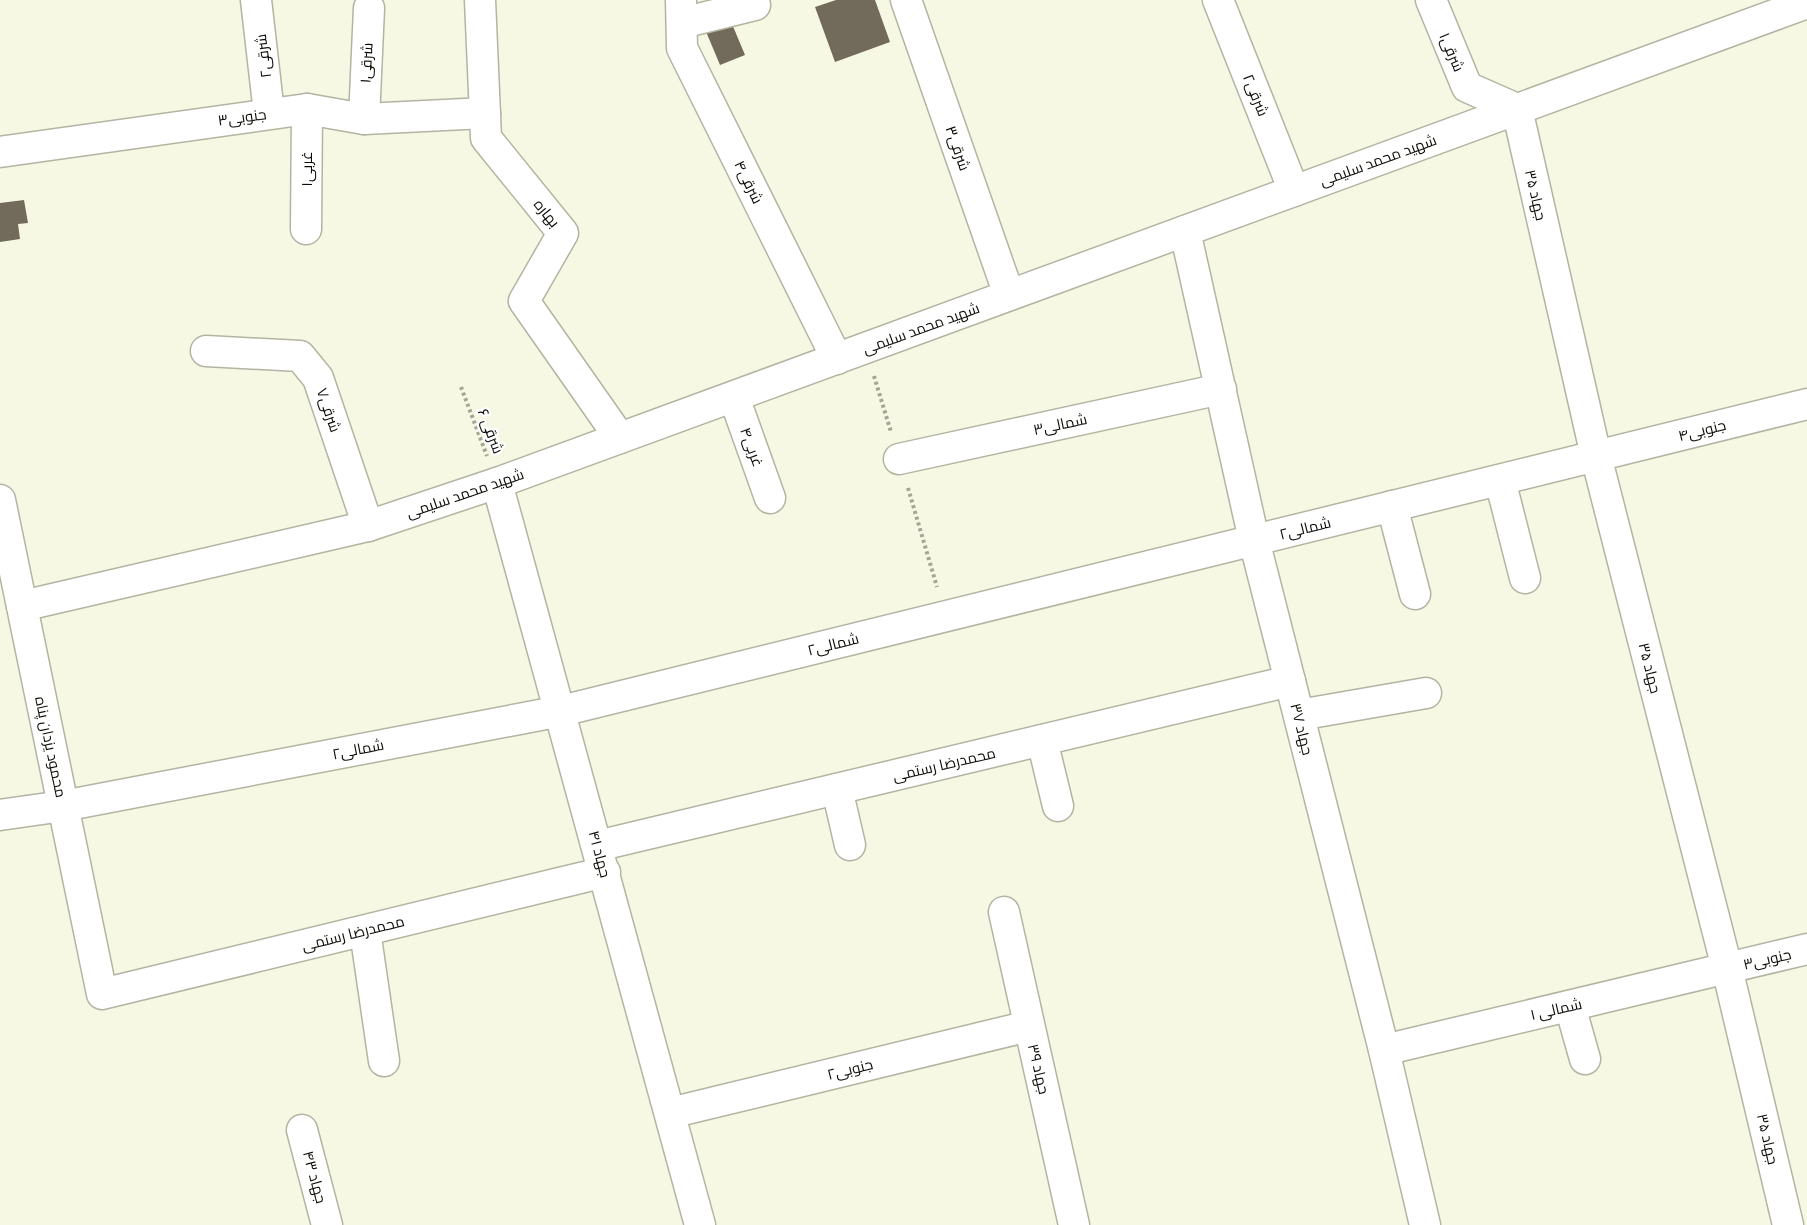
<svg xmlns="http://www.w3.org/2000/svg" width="1807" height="1225" font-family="Ubuntu,Cairo,sans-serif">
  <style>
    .building { fill: #726a5a }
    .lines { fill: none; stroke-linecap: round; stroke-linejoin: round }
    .street-casing { stroke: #b3b4a1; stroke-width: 33 }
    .path { stroke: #a4a596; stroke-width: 4; stroke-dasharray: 3 3; stroke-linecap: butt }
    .street { stroke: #fff; stroke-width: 30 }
    .labels { text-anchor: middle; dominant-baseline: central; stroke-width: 4.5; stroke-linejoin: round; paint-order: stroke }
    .street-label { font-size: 15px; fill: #0c0c06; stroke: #fff }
  </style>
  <rect width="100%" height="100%" fill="#f6f8e4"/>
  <g class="building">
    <polygon points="836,0 875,0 890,42 835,62 815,7"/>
    <polygon points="727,12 745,55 720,65 702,22"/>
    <polygon points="24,200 28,223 18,224 20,239 0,242 0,203"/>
  </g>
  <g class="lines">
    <g class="street-casing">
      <g id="street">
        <polyline points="256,0 269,113"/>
        <polyline points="480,0 486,138 563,233 524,301 620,438"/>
        <polyline points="681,0 682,48 837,359"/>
        <polyline points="906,0 1009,295"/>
        <polyline points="1218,0 1294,191"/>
        <polyline points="1431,0 1467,87 1517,109 1596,456 1727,968 1788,1225"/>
        <polyline points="682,23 755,5"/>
        <polyline points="364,119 369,8"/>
        <polyline points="0,152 307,109 364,119 485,113"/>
        <polyline points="306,229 307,109"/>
        <polyline points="1185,231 1254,540 1384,1050 1425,1225"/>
        <polyline points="206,351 300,356 318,378 368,526"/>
        <polyline points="734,397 770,498"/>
        <polyline points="899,459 1221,389"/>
        <polyline points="1500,480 1525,578"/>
        <polyline points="497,483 700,1225"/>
        <polyline points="0,500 102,994 605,872"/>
        <polyline points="1392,506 1415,594"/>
        <polyline points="22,606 368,526 497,483 1807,3"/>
        <polyline points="1299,715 1426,693"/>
        <polyline points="1042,740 1058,806"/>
        <polyline points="837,789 850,845"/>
        <polyline points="0,815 63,806 561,711 1807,404"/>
        <polyline points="597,846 1290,681"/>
        <polyline points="1004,912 1074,1225"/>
        <polyline points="365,931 384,1061"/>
        <polyline points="1570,1006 1585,1059"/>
        <polyline points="1384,1050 1807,949"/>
        <polyline points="670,1113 1029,1026"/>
        <polyline points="302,1130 327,1225"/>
      </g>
    </g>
    <g class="path">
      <polyline points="874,376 891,432"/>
      <polyline points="461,387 487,456"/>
      <polyline points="908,488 937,587"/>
    </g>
    <use href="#street" class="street"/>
  </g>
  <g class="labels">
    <g class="street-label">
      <text transform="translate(1452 52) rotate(67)">شرقی۱</text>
      <text transform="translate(263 56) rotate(-97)">شرقی۲</text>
      <text transform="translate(366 63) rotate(-87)">شرقی۱</text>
      <text transform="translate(1256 95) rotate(68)">شرقی۲</text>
      <text transform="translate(242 117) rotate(-8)">جنوبی۳</text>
      <text transform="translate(958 148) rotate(71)">شرقی۳</text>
      <text transform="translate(1378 160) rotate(-20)">شهید محمد سلیمی</text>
      <text transform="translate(306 169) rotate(-90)">غربی۱</text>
      <text transform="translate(749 182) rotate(64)">شرقی۴</text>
      <text transform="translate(1536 195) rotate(77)">جهاد ۳۵</text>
      <text transform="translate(547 213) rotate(51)">بهاره</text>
      <text transform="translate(921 328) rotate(-20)">شهید محمد سلیمی</text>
      <text transform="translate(329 410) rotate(71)">شرقی۷</text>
      <text transform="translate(1060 424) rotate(-12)">شمالی۳</text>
      <text transform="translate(1702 430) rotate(-14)">جنوبی۴</text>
      <text transform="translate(491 431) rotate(69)">شرقی ۶</text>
      <text transform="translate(752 447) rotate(70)">غربی۴</text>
      <text transform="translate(465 493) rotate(-19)">شهید محمد سلیمی</text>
      <text transform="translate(1305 528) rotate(-14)">شمالی۲</text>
      <text transform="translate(833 644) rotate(-14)">شمالی۲</text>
      <text transform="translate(1650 668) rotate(76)">جهاد ۳۵</text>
      <text transform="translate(1302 729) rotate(76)">جهاد ۳۷</text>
      <text transform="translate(51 747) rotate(78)">محمود یزدان پناه</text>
      <text transform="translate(358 749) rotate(-11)">شمالی۲</text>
      <text transform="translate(944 764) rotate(-13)">محمدرضا رستمی</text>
      <text transform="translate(600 854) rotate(75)">جهاد ۴۱</text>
      <text transform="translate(353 933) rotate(-14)">محمدرضا رستمی</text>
      <text transform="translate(1767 959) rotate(-13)">جنوبی۳</text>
      <text transform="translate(1556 1009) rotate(-13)">شمالی ۱</text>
      <text transform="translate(850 1069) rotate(-14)">جنوبی۲</text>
      <text transform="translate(1039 1069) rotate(77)">جهاد ۳۹</text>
      <text transform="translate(1768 1139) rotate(77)">جهاد ۳۵</text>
      <text transform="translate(315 1177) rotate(75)">جهاد ۴۳</text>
    </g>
  </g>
</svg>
